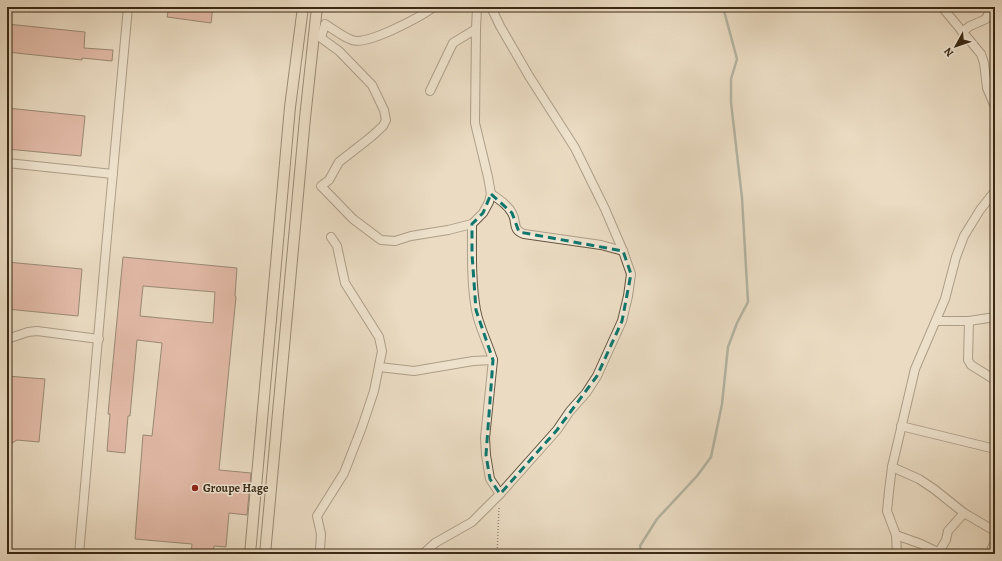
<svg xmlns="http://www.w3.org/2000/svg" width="1002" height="561" font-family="Alegreya,serif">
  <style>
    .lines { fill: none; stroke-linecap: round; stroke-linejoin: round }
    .stream { stroke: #728173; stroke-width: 2.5 }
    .building { fill: #d99285; stroke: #3a2914; fill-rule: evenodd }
    .minor-casing { stroke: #665640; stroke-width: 10 }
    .major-casing { stroke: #3a2914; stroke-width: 12 }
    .path { stroke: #3a2914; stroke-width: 1.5; stroke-dasharray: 1 2; stroke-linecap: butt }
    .minor { stroke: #f1e8d7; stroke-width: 8 }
    .major { stroke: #eadbc2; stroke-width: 10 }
    .marked { fill: none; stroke: #0f766e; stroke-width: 3; stroke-dasharray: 8 5; stroke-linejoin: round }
    .poi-dot { fill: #8f2418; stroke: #f1e8d7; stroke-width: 1.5 }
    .labels { text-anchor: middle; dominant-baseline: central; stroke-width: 3; stroke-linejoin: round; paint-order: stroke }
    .poi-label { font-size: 12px; font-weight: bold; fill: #3a2914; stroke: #f1e8d7; text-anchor: start }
  </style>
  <rect width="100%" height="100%" fill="#eadbc2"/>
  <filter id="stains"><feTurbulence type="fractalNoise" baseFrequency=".005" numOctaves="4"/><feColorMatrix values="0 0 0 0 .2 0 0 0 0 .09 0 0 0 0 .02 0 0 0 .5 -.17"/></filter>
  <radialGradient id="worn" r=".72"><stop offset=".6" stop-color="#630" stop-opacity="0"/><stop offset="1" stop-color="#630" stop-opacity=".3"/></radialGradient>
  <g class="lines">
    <polyline class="stream" points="642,554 640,546 657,519 697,476 711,457 722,404 728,347 737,323 748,302 742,198 731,102 731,79 737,59 723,7"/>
  </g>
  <g class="building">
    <polygon points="169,7 213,7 211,23 167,17"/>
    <polygon points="7,24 85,32 84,48 113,50 112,61 82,58 82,60 7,52"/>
    <polygon points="7,108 85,116 81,156 7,149"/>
    <path d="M 123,257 L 237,268 L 235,296 L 236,297 L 219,470 L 251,473 L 247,515 L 229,513 L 226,547 L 214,546 L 213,554 L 191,554 L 192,544 L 135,539 L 143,435 L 152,436 L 162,343 L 137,340 L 130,416 L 128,416 L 125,453 L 107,451 L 110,414 L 108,414 ZM 143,286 L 215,292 L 213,323 L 140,316 Z"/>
    <polygon points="7,262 82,269 78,316 7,309"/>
    <polygon points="7,376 45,379 39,442 17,440 7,446"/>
  </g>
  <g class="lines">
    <g class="minor-casing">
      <g id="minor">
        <path d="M 434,7 C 420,17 367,46 352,40 C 343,37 333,29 325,24 L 321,38 L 339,51 L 372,85 L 384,110 L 386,120 L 383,126 L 371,137 L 339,162 L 329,180 L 321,186 L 353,219 L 381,240 L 395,241 L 411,236 L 448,230 L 472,224 L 483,213 L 489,202 L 491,194 L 488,177 L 475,123 L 476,29"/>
        <polyline points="491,7 500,26 529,76 575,148 605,209 623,251 631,274 628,296 622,321 597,376 586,393 570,411 557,430 500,494"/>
        <polyline points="942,7 981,54 984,63 987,88 995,107"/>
        <polyline points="962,32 970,26 986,19 991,7"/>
        <polyline points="430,91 453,43 476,29 477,7"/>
        <polyline points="7,163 113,174"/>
        <path d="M 491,194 C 499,199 508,205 512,213 C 518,223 511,229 524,234 L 601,245 L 623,251"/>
        <polyline points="936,321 969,321 995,317"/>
        <polyline points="969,321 968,360 971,365 995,380"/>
        <polyline points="7,339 28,332 37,331 99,339"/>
        <path d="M 379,367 L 414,371 L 473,361 L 493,360 C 488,343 479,327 476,310 C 471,282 472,252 472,224"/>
        <polyline points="901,426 995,449"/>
        <polyline points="892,467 919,479 934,489 964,513 995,531"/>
        <polyline points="896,535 921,544 942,554"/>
        <polyline points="995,543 992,548 995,551"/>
        <polyline points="939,552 946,540 948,531 964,513"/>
        <path d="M 79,554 C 96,372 110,189 128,7"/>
        <polyline points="322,554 320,550 321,534 317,516 344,473 362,427 374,391 382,351 379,337 345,283 337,246 331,237"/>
        <polyline points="423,554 435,543 472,522 500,494 490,479 486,455 485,438 493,360"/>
        <polyline points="897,554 896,535 887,511 889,491 892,467 915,369 945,299 956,257 964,236 980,210 995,191"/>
      </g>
    </g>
    <g class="major-casing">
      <g id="major">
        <polyline points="250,554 290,107 303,7"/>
        <polyline points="265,554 305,118 317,7"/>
      </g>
    </g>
    <polyline class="path" points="497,554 499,507"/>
    <use href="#minor" class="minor"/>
    <use href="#major" class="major"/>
  </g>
  <path d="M0 0H1002V561H0ZM 491,194 L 512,213 L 519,232 L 623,251 L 631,274 L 622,321 L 597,376 L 557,430 L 500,494 L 490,479 L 486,455 L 493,360 L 476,310 L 472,254 L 472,224 L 483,213 Z" fill="#eadbc2" fill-opacity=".55" fill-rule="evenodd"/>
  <path class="marked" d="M 491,194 L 512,213 L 519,232 L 623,251 L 631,274 L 622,321 L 597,376 L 557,430 L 500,494 L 490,479 L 486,455 L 493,360 L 476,310 L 472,254 L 472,224 L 483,213 Z"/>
  <circle class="poi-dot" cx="195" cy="488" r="4"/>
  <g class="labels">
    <g class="poi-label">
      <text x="203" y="488">Groupe Hage</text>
    </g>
  </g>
  <rect width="1002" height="561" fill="none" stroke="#eadbc2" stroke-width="24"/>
  <rect x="8" y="8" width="986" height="545" fill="none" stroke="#3a2914" stroke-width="2"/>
  <rect x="12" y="12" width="978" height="537" fill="none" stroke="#3a2914"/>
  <g transform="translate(956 46) rotate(230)" stroke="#f1e8d7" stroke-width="3" paint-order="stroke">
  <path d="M0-3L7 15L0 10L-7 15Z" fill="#3a2914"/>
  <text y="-6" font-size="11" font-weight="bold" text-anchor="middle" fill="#3a2914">N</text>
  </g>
  <rect width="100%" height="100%" filter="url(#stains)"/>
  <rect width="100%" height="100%" fill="url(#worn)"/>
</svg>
